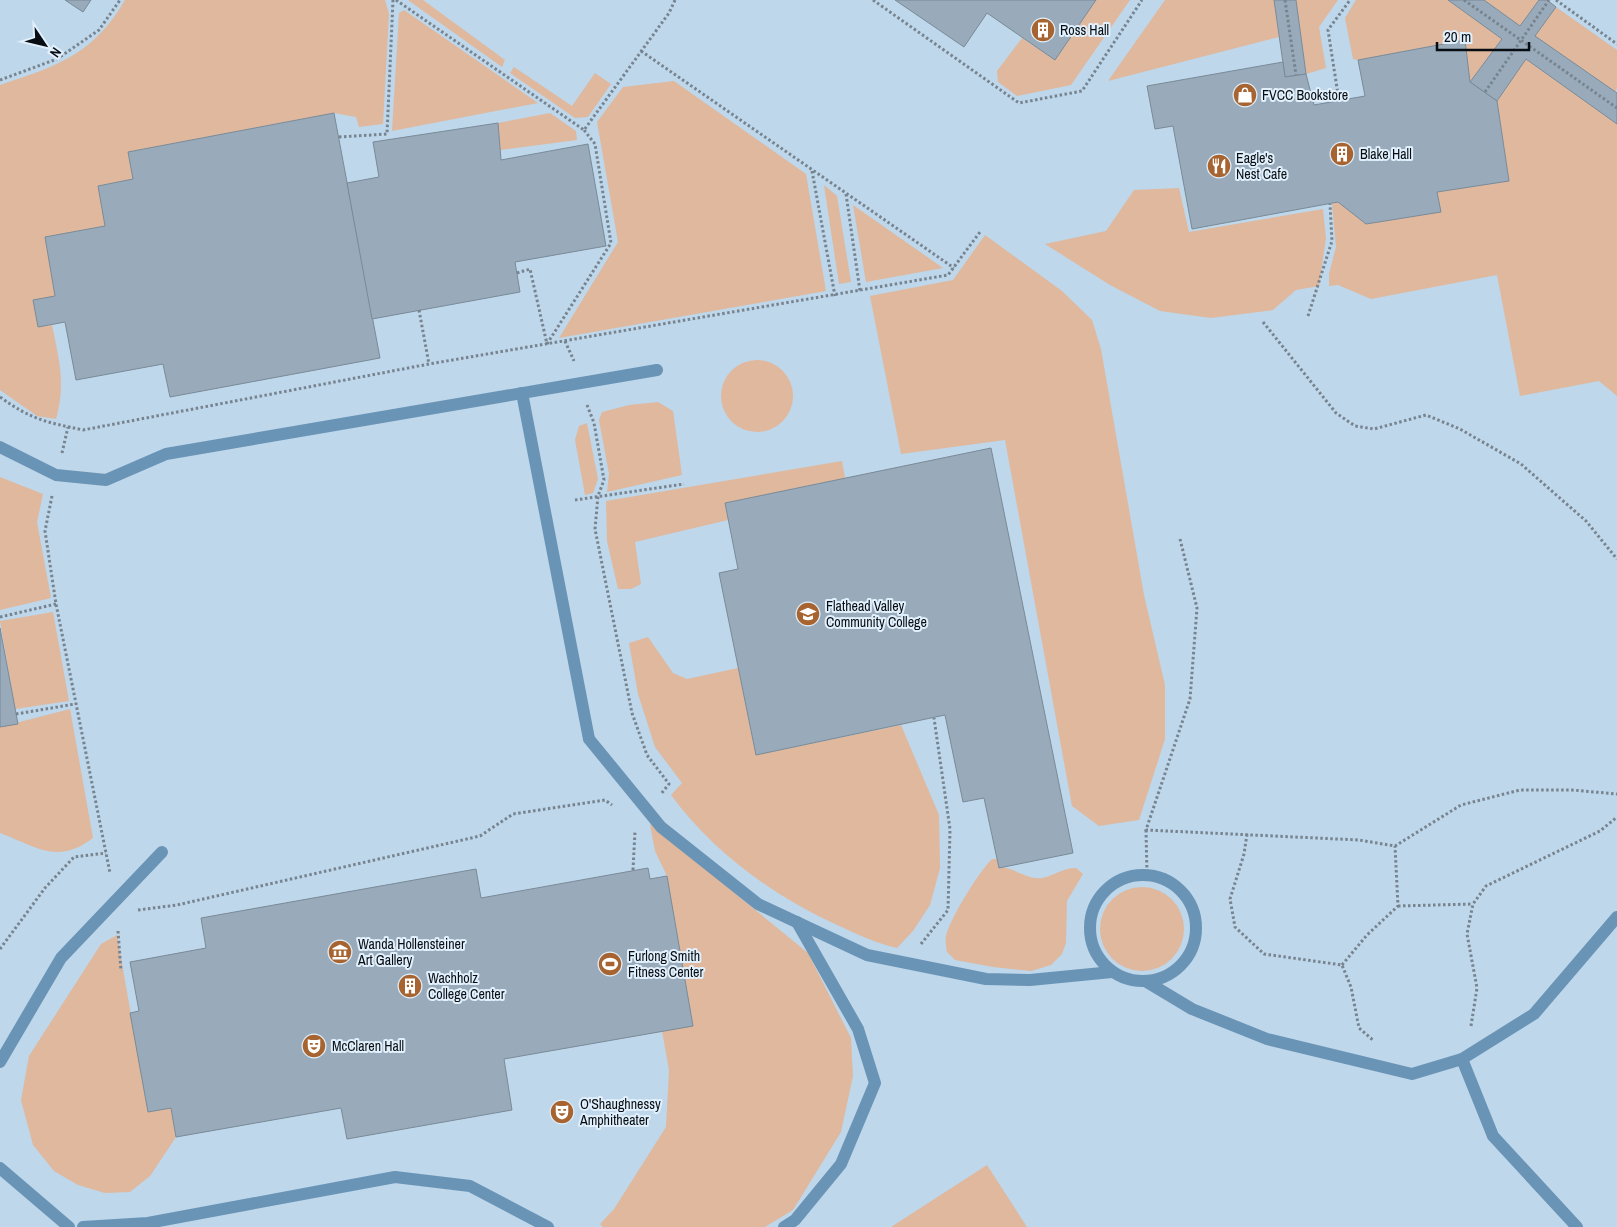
<svg xmlns="http://www.w3.org/2000/svg" width="1617" height="1227" font-family="'Archivo Narrow',sans-serif">
  <style>
    .built { fill: #bed7eb }
    .green { fill: #dfb89d }
    .building { fill: #99abba; stroke: #798a98 }
    .lines { fill: none; stroke-linecap: round; stroke-linejoin: round }
    .path { stroke: #77848f; stroke-width: 3; stroke-dasharray: 2.5 2.5; stroke-linecap: butt }
    .minor { stroke: #6a94b6; stroke-width: 12 }
    .labels { text-anchor: middle; dominant-baseline: central; stroke-width: 4; stroke-linejoin: round; paint-order: stroke }
    .poi-label { font-size: 14px; fill: #070d12; stroke: #e1f0fc; text-anchor: start }
  </style>
  <rect width="100%" height="100%" fill="#d1e3f3"/>
  <rect class="built" x="0" y="0" width="1617" height="1227"/>
  <g class="green">
    <path d="M 125,0 L 385,0 L 389,14 L 383,124 L 359,127 L 356,117 L 334,113 L 128,152 L 133,179 L 98,186 L 105,226 L 45,237 L 55,296 L 33,300 L 38,327 L 52,325 C 59,359 66,384 56,419 L 37,416 L 0,390 L 0,85 C 57,66 93,55 125,0 Z"/>
    <polygon points="408,0 423,0 505,60 502,67"/>
    <polygon points="1096,0 1130,0 1071,85 1017,96 998,82 997,71 1022,38 1055,60"/>
    <polygon points="1165,0 1274,0 1279,37 1108,81"/>
    <polygon points="1296,0 1338,0 1319,27 1326,68 1306,74"/>
    <polygon points="1356,0 1448,0 1502,39 1470,82 1465,40 1358,60 1353,59 1345,18"/>
    <polygon points="1484,0 1539,0 1520,26"/>
    <polygon points="1556,7 1617,50 1617,88 1615,92 1535,36"/>
    <polygon points="404,10 538,103 392,131 399,13"/>
    <polygon points="1526,59 1617,124 1617,396 1599,381 1520,396 1497,275 1371,299 1338,285 1329,286 1329,274 1336,247 1332,204 1338,202 1366,224 1441,211 1437,192 1509,180 1497,101"/>
    <polygon points="514,67 572,106 595,73 611,84 588,117 575,118 510,73"/>
    <polygon points="674,81 806,174 826,291 559,338 618,242 597,122 623,87"/>
    <polygon points="550,113 576,131 577,140 500,150 498,123"/>
    <polygon points="824,185 837,196 851,282 839,284"/>
    <polygon points="1179,188 1189,232 1323,209 1326,238 1319,286 1296,290 1273,310 1211,318 1160,311 1110,285 1045,244 1106,231 1134,190"/>
    <polygon points="853,205 943,268 866,282"/>
    <polygon points="985,235 1062,291 1092,320 1101,349 1144,595 1165,685 1165,739 1139,820 1099,826 1072,806 1005,440 901,454 870,296 953,280"/>
    <circle cx="757" cy="396" r="36"/>
    <polygon points="658,402 673,411 682,475 607,492 609,474 599,420 602,412 629,405"/>
    <polygon points="587,423 598,479 593,493 585,495 575,440 579,426"/>
    <polygon points="842,461 845,478 725,503 728,520 635,542 641,584 631,589 618,589 607,541 606,501"/>
    <polygon points="0,477 43,494 37,522 51,598 0,610"/>
    <polygon points="53,612 69,701 15,709 0,621"/>
    <path d="M 648,637 L 673,673 L 687,679 L 738,668 L 756,755 L 901,725 L 939,815 L 940,868 L 930,905 L 913,931 L 897,948 C 875,943 857,934 837,925 C 772,895 713,852 671,795 L 682,783 L 655,747 L 638,694 L 629,643 Z"/>
    <path d="M 70,709 L 93,838 C 57,865 37,847 0,833 L 0,727 Z"/>
    <polygon points="650,824 808,953 851,1038 853,1076 841,1132 793,1210 765,1227 603,1227 600,1224 614,1209 666,1127 669,1070 662,1031 693,1025 667,876 655,851"/>
    <path d="M 992,859 L 997,859 L 999,868 C 1013,866 1026,880 1042,878 C 1054,876 1062,868 1076,868 L 1083,874 L 1067,901 L 1066,943 L 1062,954 L 1051,965 L 1031,971 L 993,967 L 955,960 L 947,952 C 946,947 945,940 946,936 C 951,917 978,873 992,859 Z"/>
    <circle cx="1142" cy="929" r="42"/>
    <polygon points="117,935 148,1112 171,1108 176,1137 150,1176 130,1192 105,1193 78,1185 54,1171 33,1145 21,1100 29,1056 101,944"/>
    <polygon points="987,1165 1027,1227 891,1227"/>
  </g>
  <g class="building">
    <polygon points="65,0 91,0 83,12"/>
    <polygon points="895,0 1096,0 1055,60 987,13 964,47"/>
    <polygon points="1274,0 1296,0 1306,74 1285,77"/>
    <polygon points="1448,0 1484,0 1520,26 1539,0 1547,0 1556,7 1535,36 1617,93 1617,124 1526,59 1497,101 1470,82 1502,39"/>
    <polygon points="1465,40 1470,82 1497,101 1509,181 1437,192 1441,212 1366,224 1338,202 1192,229 1173,126 1155,129 1147,86 1283,62 1285,77 1306,74 1314,105 1365,96 1358,60"/>
    <polygon points="334,113 380,358 170,397 163,364 76,380 65,322 38,327 33,300 55,296 45,237 105,226 98,186 133,179 128,152"/>
    <polygon points="498,123 501,160 588,144 606,246 515,262 520,292 372,319 347,183 379,177 373,142"/>
    <polygon points="991,448 1073,853 999,868 984,798 963,802 945,715 756,755 719,573 738,569 725,503"/>
    <polygon points="0,628 18,724 0,727"/>
    <polygon points="648,868 650,879 667,876 693,1026 504,1059 512,1110 347,1139 341,1108 176,1137 171,1108 148,1112 130,1013 139,1011 130,962 206,948 201,918 476,869 481,898"/>
  </g>
  <g class="lines">
    <g class="path">
      <polyline points="396,0 584,130 669,13 675,0"/>
      <polyline points="873,0 1019,103 1082,91 1142,0"/>
      <polyline points="1285,0 1296,75"/>
      <polyline points="1464,0 1617,108"/>
      <polyline points="1556,0 1617,44"/>
      <polyline points="641,51 954,268"/>
      <polyline points="0,80 57,59 99,30 120,0"/>
      <polyline points="1485,92 1549,0"/>
      <polyline points="1339,101 1328,30 1350,0"/>
      <polyline points="339,137 387,134 393,0"/>
      <polyline points="812,171 835,296"/>
      <polyline points="846,194 860,291"/>
      <polyline points="517,273 530,269 547,344"/>
      <polyline points="419,310 429,364"/>
      <polyline points="1308,316 1332,241 1330,204"/>
      <polyline points="1263,322 1336,413 1355,426 1374,429 1426,415 1460,429 1521,464 1586,521 1617,559"/>
      <polyline points="565,341 574,361"/>
      <polyline points="547,344 611,243 595,144 584,130"/>
      <path d="M 0,397 C 32,420 46,422 83,430 L 429,364 L 948,275 L 980,232"/>
      <polyline points="587,405 594,423 604,480 598,496 595,529 632,713 647,755 669,784 661,794"/>
      <polyline points="62,453 68,427"/>
      <polyline points="52,496 45,531 56,604 110,873"/>
      <polyline points="575,500 684,484"/>
      <polyline points="1180,539 1197,608 1190,699 1146,830 1359,840 1395,846 1461,805 1520,790 1572,790 1617,794"/>
      <polyline points="0,617 56,604"/>
      <polyline points="16,714 75,704"/>
      <polyline points="1146,830 1147,875"/>
      <polyline points="1247,834 1244,854 1230,899 1235,927 1264,954 1342,965 1351,987 1359,1028 1374,1041"/>
      <polyline points="633,870 635,831"/>
      <polyline points="1398,906 1473,904"/>
      <polyline points="138,910 177,905 480,836 513,814 605,800 612,805"/>
      <polyline points="118,931 121,971"/>
      <polyline points="921,944 948,910 950,829 934,718"/>
      <polyline points="0,949 45,888 74,857 106,853"/>
      <polyline points="1342,965 1367,935 1398,906 1395,846"/>
      <polyline points="1471,1026 1477,988 1467,934 1473,904 1486,886 1600,831 1617,817"/>
    </g>
    <g class="minor">
      <polyline points="522,393 589,739 661,827 758,904 867,955 986,979 1030,980 1112,972"/>
      <polyline points="0,447 56,475 106,480 166,454 657,370"/>
      <circle cx="1143" cy="928" r="53"/>
      <polyline points="1147,982 1192,1009 1267,1039 1412,1074 1462,1059 1534,1014 1617,917"/>
      <polyline points="1462,1059 1493,1136 1577,1227"/>
      <polyline points="0,1062 61,958 162,852"/>
      <polyline points="0,1168 69,1227"/>
      <polyline points="83,1227 148,1223 395,1177 470,1186 548,1227"/>
      <polyline points="784,1227 795,1220 841,1164 875,1083 858,1029 797,922"/>
    </g>
  </g>
  <defs>
    <g id="building-disc" transform="scale(1.25)"><circle r="9.5" fill="#a76431" stroke="#e1f0fc"/><path d="M-4-6H4V6H1V3H-1V6H-4ZM-2.5-4.3h1.7v1.8h-1.7ZM.8-4.3h1.7v1.8H.8ZM-2.5-1h1.7V.8h-1.7ZM.8-1h1.7V.8H.8Z" fill="#fff"/></g>
    <g id="shop-disc" transform="scale(1.25)"><circle r="9.5" fill="#a76431" stroke="#e1f0fc"/><path d="M-5-2.5h2.3a2.7 3.5 0 0 1 5.4 0H5L5.5 6h-11ZM-1.5-2.5h3a1.5 2.3 0 0 0-3 0Z" fill="#fff"/></g>
    <g id="restaurant-disc" transform="scale(1.25)"><circle r="9.5" fill="#a76431" stroke="#e1f0fc"/><path d="M-5-6h1v4h1v-4h1v4h1v-4h1v5L-1.5 .5V6h-2V.5L-5-1ZM5-6V6H3V1.5H1.5Q1.5-4 5-6Z" fill="#fff"/></g>
    <g id="university-disc" transform="scale(1.25)"><circle r="9.5" fill="#a76431" stroke="#e1f0fc"/><path d="M0-5L7-2L0 1L-7-2ZM-4 1L0 2.5L4 1V4Q0 6-4 4Z" fill="#fff"/></g>
    <g id="museum-disc" transform="scale(1.25)"><circle r="9.5" fill="#a76431" stroke="#e1f0fc"/><path d="M0-6L6-3V-2H-6V-3ZM-5-1h2V3h-2ZM-1-1h2V3h-2ZM3-1h2V3H3ZM-6 4H6V6H-6Z" fill="#fff"/></g>
    <g id="stadium-disc" transform="scale(1.25)"><circle r="9.5" fill="#a76431" stroke="#e1f0fc"/><path d="M0-5a6.5 5 0 1 0 0 10a6.5 5 0 1 0 0-10ZM-3.5-1.8h7v3.6h-7Z" fill="#fff"/></g>
    <g id="theatre-disc" transform="scale(1.25)"><circle r="9.5" fill="#a76431" stroke="#e1f0fc"/><path d="M-5-5.5Q0-4 5-5.5V0Q5 5 0 6Q-5 5-5 0ZM-3.3-2.5H-1v1.5H-3.3ZM1-2.5H3.3v1.5H1ZM-2.8 1Q0 5.5 2.8 1Z" fill="#fff"/></g>
  </defs>
  <g fill-rule="evenodd">
    <use href="#building-disc" x="1043" y="30"/>
    <use href="#shop-disc" x="1245" y="95"/>
    <use href="#building-disc" x="1342" y="154"/>
    <use href="#restaurant-disc" x="1219" y="166"/>
    <use href="#university-disc" x="808" y="614"/>
    <use href="#museum-disc" x="340" y="952"/>
    <use href="#stadium-disc" x="610" y="964"/>
    <use href="#building-disc" x="410" y="986"/>
    <use href="#theatre-disc" x="314" y="1046"/>
    <use href="#theatre-disc" x="562" y="1112"/>
  </g>
  <g class="labels">
    <g class="poi-label">
      <text x="1060" y="30">Ross Hall</text>
      <text x="1262" y="95">FVCC Bookstore</text>
      <text x="1360" y="154">Blake Hall</text>
      <text x="1236" y="158">Eagle's<tspan x="1236" dy="16">Nest Cafe</tspan></text>
      <text x="826" y="606">Flathead Valley<tspan x="826" dy="16">Community College</tspan></text>
      <text x="358" y="944">Wanda Hollensteiner<tspan x="358" dy="16">Art Gallery</tspan></text>
      <text x="628" y="956">Furlong Smith<tspan x="628" dy="16">Fitness Center</tspan></text>
      <text x="428" y="978">Wachholz<tspan x="428" dy="16">College Center</tspan></text>
      <text x="332" y="1046">McClaren Hall</text>
      <text x="580" y="1104">O'Shaughnessy<tspan x="580" dy="16">Amphitheater</tspan></text>
    </g>
  </g>
  <g transform="translate(45 45) rotate(125)" stroke="#e1f0fc" stroke-width="4" paint-order="stroke">
  <path d="M0-4L9 19L0 12L-9 19Z" fill="#070d12"/>
  <text y="-8" font-size="14" font-weight="bold" text-anchor="middle" fill="#070d12">N</text>
  </g>
  <path d="M1437 42v8h92v-8" fill="none" stroke="#070d12" stroke-width="2.5"/>
  <text x="1444" y="42" font-size="15" fill="#070d12" stroke="#e1f0fc" stroke-width="4" paint-order="stroke">20 m</text>
</svg>
